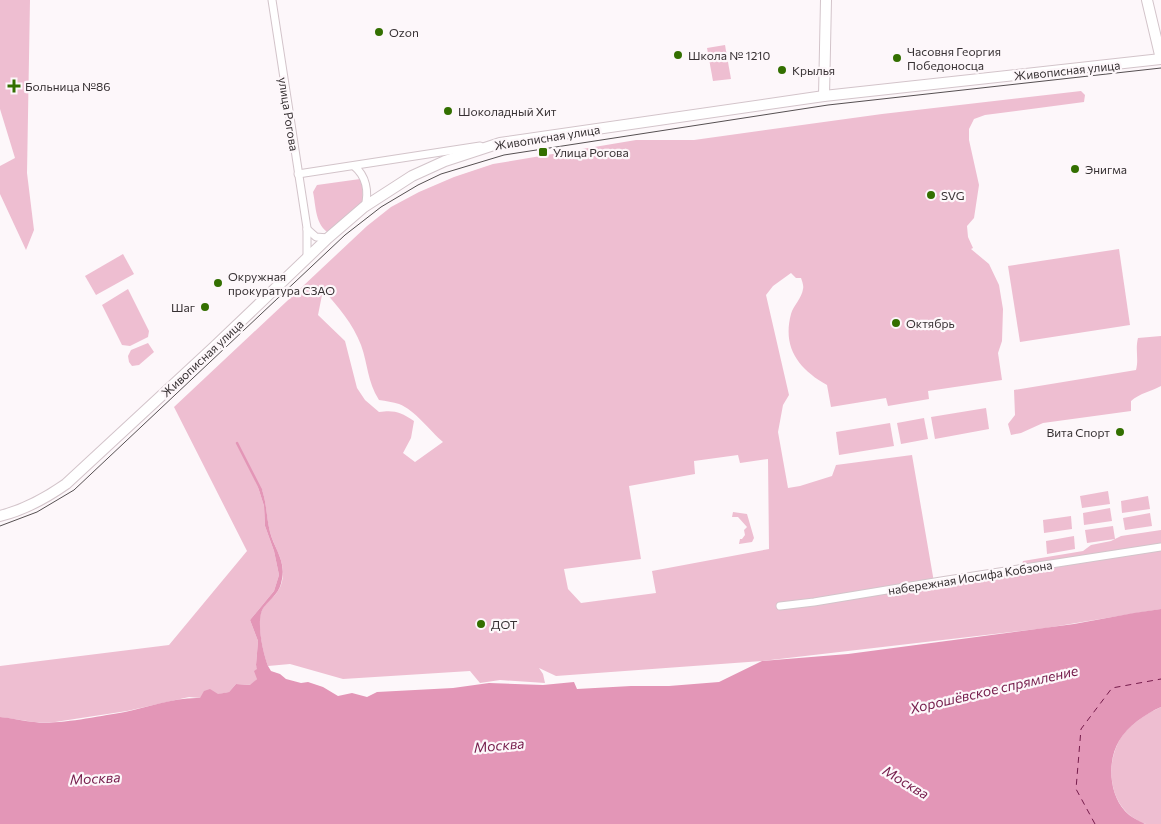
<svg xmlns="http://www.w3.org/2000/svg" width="1161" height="824" font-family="Commissioner,sans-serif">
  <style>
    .green { fill: #eebed1; fill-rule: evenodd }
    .water { fill: #e396b7 }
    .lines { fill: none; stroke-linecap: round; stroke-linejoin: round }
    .stream { stroke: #e396b7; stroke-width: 2.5 }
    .ferry { stroke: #751c4b; stroke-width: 1; stroke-dasharray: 6 5; stroke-linecap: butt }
    .street-casing { stroke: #d3c4ca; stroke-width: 9 }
    .secondary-casing { stroke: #d3c4ca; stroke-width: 12 }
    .street { stroke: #fff; stroke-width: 7 }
    .secondary { stroke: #fff; stroke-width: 10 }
    .tram { stroke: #565052; stroke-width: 1 }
    .poi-dot { fill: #336f00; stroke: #fdf7fa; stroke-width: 2 }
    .labels { text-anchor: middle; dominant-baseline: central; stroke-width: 4.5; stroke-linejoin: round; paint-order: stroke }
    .poi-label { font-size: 12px; fill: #373133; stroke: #fdf7fa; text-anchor: start }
    .street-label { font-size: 12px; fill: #373133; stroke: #fdf7fa }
    .water-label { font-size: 14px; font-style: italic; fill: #751c4b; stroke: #fdf7fa }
  </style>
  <rect width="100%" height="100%" fill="#fdf7fa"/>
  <g class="green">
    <polygon points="0,0 30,0 27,173 34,230 26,250 0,194 0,166 15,158 0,109"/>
    <polygon points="725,45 731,79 713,81 707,48"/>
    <path d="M 1081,91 L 1085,95 L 1084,102 L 985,115 L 974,119 L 969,129 L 969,140 L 979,185 L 974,218 L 967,226 L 968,237 L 973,248 L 971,249 L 989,264 L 999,285 L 1003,309 L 1002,341 L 998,353 L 1002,380 L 928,391 L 929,399 L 888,406 L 886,398 L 831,407 L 827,385 C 799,369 782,348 791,314 C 793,306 802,298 803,289 C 804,286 802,281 801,278 L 796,278 L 791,273 L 773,286 L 766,295 L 789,395 L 783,405 L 778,432 L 788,488 L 800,486 L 832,476 L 836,465 L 912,455 L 935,588 L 1014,574 L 1020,572 L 1023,561 L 1083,551 L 1091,545 L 1111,541 L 1121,536 L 1161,530 L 1161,609 L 1046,628 L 762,661 L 556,676 L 539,668 L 543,674 L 545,683 L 500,680 L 480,683 L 470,671 L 343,679 L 290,664 L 268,666 C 263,654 256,621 262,610 C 270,596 281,596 283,575 C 284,559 274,547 270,532 C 266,517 267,502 261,487 L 258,487 L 264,506 L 265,526 L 274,551 L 279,575 L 274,591 L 250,620 L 258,641 L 256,665 L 258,669 L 257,679 L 251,685 L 236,684 L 229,692 L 200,698 L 189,697 L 127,711 L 55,722 L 34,722 L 0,717 L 0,666 L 169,645 L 247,551 L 174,407 L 367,226 L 391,207 L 419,192 L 454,177 L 493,164 L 636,140 L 694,140 L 882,114 ZM 323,290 C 338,306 353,324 361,345 C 368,364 367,381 379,400 C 386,401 393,402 399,404 C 415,410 430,431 443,442 L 415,462 L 403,453 L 411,438 L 414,421 C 400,412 395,410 379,412 L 365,400 L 357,388 L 345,341 L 318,315 ZM 738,455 L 740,463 L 768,459 L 769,549 L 652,571 L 656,593 L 581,603 L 568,589 L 564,569 L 641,559 L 629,486 L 695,474 L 694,461 Z"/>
    <path d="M 360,179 L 362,181 L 363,202 L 329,233 C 315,225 316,206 313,192 L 317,185 Z"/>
    <polygon points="1119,249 1130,325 1020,342 1008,266"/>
    <polygon points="123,254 134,274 96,295 85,276"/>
    <polygon points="128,289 149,331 148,337 130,346 122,345 102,305"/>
    <path d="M 1161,336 L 1161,386 C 1150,392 1140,393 1131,401 L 1131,411 L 1043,423 L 1021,433 L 1011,435 L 1008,424 L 1015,415 L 1014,390 L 1136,370 C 1139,359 1135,350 1138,338 Z"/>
    <polygon points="148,343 154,352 139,365 132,366 129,362 128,356 131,350"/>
    <polygon points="986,408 989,429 935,439 931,417"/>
    <polygon points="924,418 928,439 901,444 897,423"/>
    <polygon points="890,423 894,446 839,455 836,432"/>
    <polygon points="1108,491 1110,504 1082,508 1080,496"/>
    <polygon points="1148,496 1150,509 1122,513 1121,501"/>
    <polygon points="1110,508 1112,521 1084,525 1083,513"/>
    <polygon points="733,512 747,514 754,538 752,542 739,544 740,539 742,539 745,535 744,530 747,527 738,517 732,517"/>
    <polygon points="1150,513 1152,526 1125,530 1123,518"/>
    <polygon points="1071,516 1072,529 1044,533 1043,520"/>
    <polygon points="1113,526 1115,539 1087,543 1085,530"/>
    <polygon points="1074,536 1075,549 1047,554 1046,541"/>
    <path d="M 1161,707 L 1161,824 C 1156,824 1150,824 1146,824 C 1141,823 1136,819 1132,817 C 1110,801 1106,767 1118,743 C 1126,727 1145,714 1161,707 Z"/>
  </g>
  <path class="water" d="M 258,487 L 261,487 C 267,502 266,516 270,532 C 274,548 286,561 282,579 C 280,593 272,597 264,607 C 255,618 263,653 268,666 L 271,671 L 280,674 L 286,679 L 301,683 L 308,682 L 323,687 L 338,696 L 352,693 L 367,697 L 377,692 L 453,688 L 489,683 L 543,685 L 574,682 L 577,689 L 631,686 L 669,686 L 719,682 L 762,661 L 848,654 L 1074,624 L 1134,613 L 1161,609 L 1161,707 C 1145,714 1128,726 1119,741 C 1107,761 1109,794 1125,811 C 1130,817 1138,820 1145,824 L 0,824 L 0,717 C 11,718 23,721 34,722 C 58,725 100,716 125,712 C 149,707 175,697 200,698 L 204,691 L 210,689 L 218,694 L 229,692 L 236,684 L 250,685 L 257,679 L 254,671 L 257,669 L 256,665 L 258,641 L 250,620 L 274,591 L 279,575 L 274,551 L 265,526 L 264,506 Z"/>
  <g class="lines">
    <polyline class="stream" points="237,443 261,490"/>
    <polyline class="ferry" points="1095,824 1076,789 1081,729 1112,688 1161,679"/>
    <g class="street-casing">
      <g id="street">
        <polyline points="272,0 307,228 307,258"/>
        <path d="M 354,166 C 366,176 369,191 365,207"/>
        <polyline points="298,174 480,146"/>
        <polyline points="307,229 316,237 328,238"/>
        <polyline points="780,606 814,602 941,581 1161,547"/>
      </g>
    </g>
    <g class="secondary-casing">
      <g id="secondary">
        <polyline points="1147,0 1161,59"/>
        <polyline points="824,96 826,0"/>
        <path d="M 0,516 C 24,510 46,498 66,484 L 214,347 L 328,238 L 364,207 L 412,176 L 445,161 L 500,143 L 824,96 L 1161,59"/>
      </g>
    </g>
    <use href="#street" class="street"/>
    <use href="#secondary" class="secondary"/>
    <polyline class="tram" points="0,526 37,512 74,490 345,235 381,207 418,185 441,174 504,155 828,105 1161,68"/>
  </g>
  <g class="poi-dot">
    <circle cx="379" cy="32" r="5"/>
    <circle cx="678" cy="55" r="5"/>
    <circle cx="897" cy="58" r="5"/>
    <circle cx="782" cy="70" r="5"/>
    <path d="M11.5 78.5h5v5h5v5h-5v5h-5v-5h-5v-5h5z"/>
    <circle cx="448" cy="111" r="5"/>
    <rect x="538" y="147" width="10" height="10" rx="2.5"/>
    <circle cx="1075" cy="169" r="5"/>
    <circle cx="931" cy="195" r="5"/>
    <circle cx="218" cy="283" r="5"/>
    <circle cx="205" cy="307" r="5"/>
    <circle cx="896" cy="323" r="5"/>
    <circle cx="1120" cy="432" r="5"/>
    <circle cx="481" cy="624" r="5"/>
  </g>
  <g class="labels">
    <g class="poi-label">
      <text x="389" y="32">Ozon</text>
      <text x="907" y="51">Часовня Георгия<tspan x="907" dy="14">Победоносца</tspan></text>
      <text x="688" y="55">Школа № 1210</text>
      <text x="792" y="70">Крылья</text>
      <text x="25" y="86">Больница №86</text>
      <text x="458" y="111">Шоколадный Хит</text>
      <text x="553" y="152">Улица Рогова</text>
      <text x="1085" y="169">Энигма</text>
      <text x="941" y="195">SVG</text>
      <text x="228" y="276">Окружная<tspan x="228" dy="14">прокуратура СЗАО</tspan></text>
      <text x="195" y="307" text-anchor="end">Шаг</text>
      <text x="906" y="323">Октябрь</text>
      <text x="1110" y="432" text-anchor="end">Вита Спорт</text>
      <text x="491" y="624">ДОТ</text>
    </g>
    <g class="street-label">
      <text transform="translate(1067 70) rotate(-6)">Живописная улица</text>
      <text transform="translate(289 114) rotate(81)">улица Рогова</text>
      <text transform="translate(547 137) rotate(-9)">Живописная улица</text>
      <text transform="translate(202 358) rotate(-43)">Живописная улица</text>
      <text transform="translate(970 577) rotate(-9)">набережная Иосифа Кобзона</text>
    </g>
    <g class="water-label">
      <text transform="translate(994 689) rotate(-13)">Хорошёвское спрямление</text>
      <text transform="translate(499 745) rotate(-5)">Москва</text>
      <text transform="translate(95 778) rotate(-3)">Москва</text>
      <text transform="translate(906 782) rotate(31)">Москва</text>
    </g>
  </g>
</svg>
